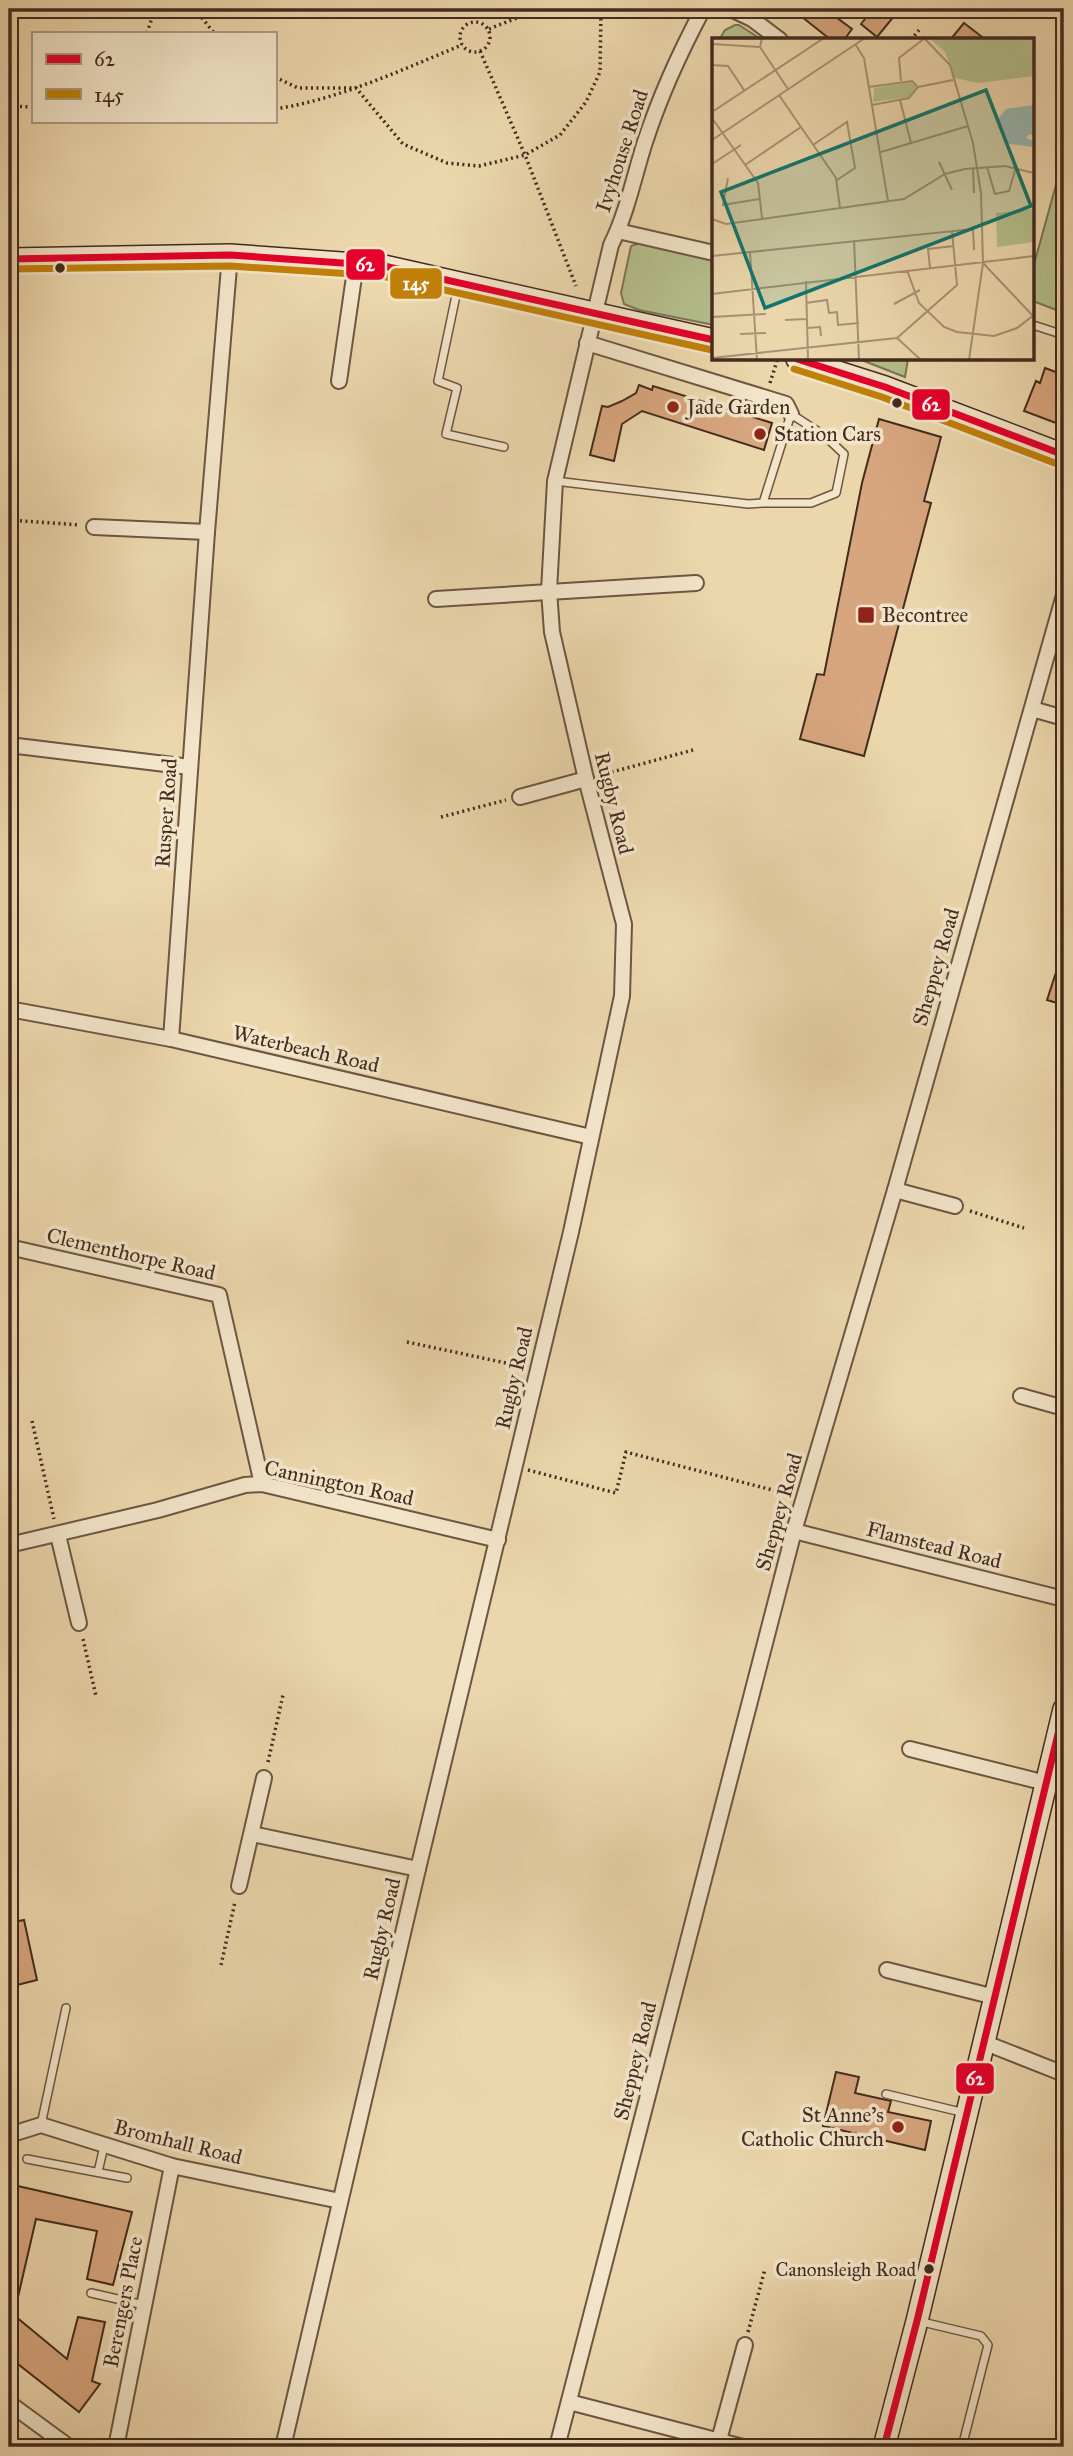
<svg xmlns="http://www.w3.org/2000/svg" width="1073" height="2456" font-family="'IM FELL Great Primer',serif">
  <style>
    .green { fill: #b4bf8c; stroke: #7c7555; stroke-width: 2 }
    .water { fill: #9ab8b2; stroke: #778077; stroke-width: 2 }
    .building { fill: #d8a67e; stroke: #432b1e; stroke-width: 2 }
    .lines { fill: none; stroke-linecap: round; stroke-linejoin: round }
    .lane-casing { stroke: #6d5642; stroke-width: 10 }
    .street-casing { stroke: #6d5642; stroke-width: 18 }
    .secondary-casing { stroke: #432b1e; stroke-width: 24 }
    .path { stroke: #432b1e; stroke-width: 3.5; stroke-dasharray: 2 3.5; stroke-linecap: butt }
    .lane { stroke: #f3e5ca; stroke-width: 7 }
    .street { stroke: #f3e5ca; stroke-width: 14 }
    .secondary { stroke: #f3e5ca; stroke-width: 21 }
    .bus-1-casing { stroke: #f3e5ca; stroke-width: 12 }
    .bus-2-casing { stroke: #f3e5ca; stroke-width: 12 }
    .bus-1 { stroke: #e4002b; stroke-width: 7 }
    .bus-2 { stroke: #c18109; stroke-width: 7 }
    .bus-dot { fill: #432b1e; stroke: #f3e5ca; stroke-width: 2.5 }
    .poi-dot { fill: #8f2418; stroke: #f3e5ca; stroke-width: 2.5 }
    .labels { text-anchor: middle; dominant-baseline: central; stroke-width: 7; stroke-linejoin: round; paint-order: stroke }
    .bus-label { font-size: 19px; fill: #432b1e; stroke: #f3e5ca; text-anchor: end }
    .street-label { font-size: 21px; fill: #432b1e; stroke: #f3e5ca }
    .poi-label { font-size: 21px; fill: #432b1e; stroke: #f3e5ca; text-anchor: start }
    .inset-road { fill: none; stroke: #a89274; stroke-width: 2 }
    .view { fill: #0f766e; fill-opacity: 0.15; stroke: #0f766e; stroke-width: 3.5 }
    .inset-edge { fill: none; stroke: #432b1e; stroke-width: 3.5 }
    .line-badge { stroke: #f3e5ca; stroke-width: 2.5 }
    .badge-label { font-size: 19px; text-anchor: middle; font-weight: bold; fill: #fff }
  </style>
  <rect width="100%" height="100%" fill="#ecd7ad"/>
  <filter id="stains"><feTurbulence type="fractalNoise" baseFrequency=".00286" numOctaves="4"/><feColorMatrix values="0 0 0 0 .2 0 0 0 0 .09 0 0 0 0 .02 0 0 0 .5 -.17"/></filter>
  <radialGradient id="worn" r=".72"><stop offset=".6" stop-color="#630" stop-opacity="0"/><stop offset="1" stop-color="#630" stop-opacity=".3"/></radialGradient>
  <g class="green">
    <polygon points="735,25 739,25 762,40 719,40 725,30"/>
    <polygon points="1064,156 1064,313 1033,301 1033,268"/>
    <polygon points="646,241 714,257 714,325 639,310 624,304 621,293 631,246"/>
    <polygon points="859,359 908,359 905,377"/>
  </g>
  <polygon class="water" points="354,9 441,9 413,15"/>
  <g class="building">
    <polygon points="792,9 825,9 852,29 844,40 831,40"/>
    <polygon points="873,9 900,9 877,37 861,24"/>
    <polygon points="964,23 986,40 950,40"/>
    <polygon points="1045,368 1064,375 1058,391 1064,393 1064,426 1024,411 1036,381 1040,383"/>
    <polygon points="639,385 652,390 653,386 772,423 764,450 642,411 622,424 614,461 590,455 602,406 608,407 622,401 636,393"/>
    <polygon points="879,419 941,437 924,501 931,503 864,756 800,739 817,674 824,675 862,483"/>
    <polygon points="1061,957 1064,957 1064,1005 1047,1000"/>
    <polygon points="24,1920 37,1980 17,1985 9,1947 9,1923"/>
    <polygon points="836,2072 859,2077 855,2093 891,2101 888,2112 931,2121 925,2150 823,2126"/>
    <polygon points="9,2184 132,2212 113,2285 87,2279 97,2231 36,2219 15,2310 9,2310"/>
    <polygon points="9,2311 67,2359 78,2317 105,2322 92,2381 100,2384 79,2412 9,2357"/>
  </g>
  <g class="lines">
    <g class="lane-casing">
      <g id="lane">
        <polyline points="458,286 438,381 457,388 446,434 504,447"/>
        <polyline points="1033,325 1064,335"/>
        <polyline points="555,481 748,504 763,503 791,414 825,436 844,454 836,493 811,503 763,503"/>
        <polyline points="886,2094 965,2113"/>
        <polyline points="41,2125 66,2008"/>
        <polyline points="27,2159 127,2178"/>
        <polyline points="98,2172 104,2146"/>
        <polyline points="91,2293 144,2305"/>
        <polyline points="918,2321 981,2336 988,2345 962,2447"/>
      </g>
    </g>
    <g class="street-casing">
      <g id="street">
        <polyline points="731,9 752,19 780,40"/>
        <polyline points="618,231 714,253"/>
        <polyline points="587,343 786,404 791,414"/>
        <polyline points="339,381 356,263"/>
        <polyline points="94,527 207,532"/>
        <polyline points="436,599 696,583"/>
        <polyline points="1032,709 1064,718"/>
        <polyline points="9,745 190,767"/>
        <polyline points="520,797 586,779"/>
        <polyline points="9,1009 171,1039 591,1137"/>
        <polyline points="171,1039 207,532 230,255"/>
        <polyline points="895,1190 955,1206"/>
        <polyline points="9,1247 219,1295 262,1484"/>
        <polyline points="1021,1396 1064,1408"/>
        <polyline points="794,1531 1064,1599"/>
        <polyline points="58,1535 79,1623"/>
        <polyline points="9,1545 158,1510 245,1485 262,1484 498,1540"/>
        <polyline points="910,1749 1046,1783"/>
        <polyline points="252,1834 418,1869"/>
        <polyline points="239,1886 264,1778"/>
        <polyline points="887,1970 995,1997"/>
        <polyline points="983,2042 1064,2074"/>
        <polyline points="9,2135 41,2125 172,2166 340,2201"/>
        <polyline points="569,2402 743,2447"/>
        <polyline points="9,2403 69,2447"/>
        <polyline points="719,2440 745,2345"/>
        <polyline points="116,2447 172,2166"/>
        <path d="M 283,2447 L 418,1869 L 571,1232 L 622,996 L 624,924 L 586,779 L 552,632 L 549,591 L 555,481 L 611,245 C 627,213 634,176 645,142 C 660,96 680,52 703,9"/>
        <polyline points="557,2447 794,1531 895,1190 1064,595"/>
      </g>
    </g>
    <g class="secondary-casing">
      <g id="secondary">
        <polyline points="9,259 230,255 384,266 714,340"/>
        <polyline points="797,359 885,387 1064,455"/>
        <polyline points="884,2447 917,2321 1064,1709"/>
      </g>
    </g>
    <g class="path">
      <polyline points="195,9 214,33"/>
      <circle cx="475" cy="37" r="15"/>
      <polyline points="489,29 539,9"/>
      <polyline points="147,33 155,9"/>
      <polyline points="911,40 919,30"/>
      <polyline points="480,51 525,155 576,286"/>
      <polyline points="275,77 298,88 356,88 403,144 447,163 479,166 525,155 560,135 586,102 600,72 601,9"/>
      <polyline points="9,106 33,107"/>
      <path d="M 275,109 C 340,99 401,70 462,45"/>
      <polyline points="770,383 777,361"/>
      <polyline points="9,520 80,525"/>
      <polyline points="601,775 693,750"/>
      <polyline points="441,817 506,800"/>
      <polyline points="970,1211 1024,1228"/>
      <polyline points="407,1342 525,1367"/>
      <polyline points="32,1421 54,1519"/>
      <polyline points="528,1470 616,1493 626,1452 788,1494"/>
      <polyline points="83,1639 96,1696"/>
      <polyline points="268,1762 283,1695"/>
      <polyline points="221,1965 235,1902"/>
      <polyline points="748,2332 765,2269"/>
    </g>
    <use href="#lane" class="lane"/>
    <use href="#street" class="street"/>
    <use href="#secondary" class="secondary"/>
    <g class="bus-1-casing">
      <g id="bus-1">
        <polyline points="9,259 230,255 384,266 714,340"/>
        <polyline points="797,359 885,387 1064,455"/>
        <polyline points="884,2447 917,2321 1064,1709"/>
      </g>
    </g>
    <g class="bus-2-casing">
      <g id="bus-2">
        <polyline points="9,269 230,266 382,276 712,350"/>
        <polyline points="794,369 882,397 1060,465"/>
      </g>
    </g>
    <use href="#bus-1" class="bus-1"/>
    <use href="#bus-2" class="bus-2"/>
  </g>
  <g class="bus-dot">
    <circle cx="60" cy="268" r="6"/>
    <circle cx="897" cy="403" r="6"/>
    <circle cx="929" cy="2269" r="6"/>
  </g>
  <g class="poi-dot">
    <circle cx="673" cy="407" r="7"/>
    <circle cx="760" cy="434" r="7"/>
    <rect x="857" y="606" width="18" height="18" rx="3.5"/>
    <circle cx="898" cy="2127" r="7"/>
  </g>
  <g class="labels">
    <g class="bus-label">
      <text x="916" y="2269">Canonsleigh Road</text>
    </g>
    <g class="street-label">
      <text transform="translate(622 151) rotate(-72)">Ivyhouse Road</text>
      <text transform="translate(614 803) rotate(76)">Rugby Road</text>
      <text transform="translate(166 813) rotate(-86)">Rusper Road</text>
      <text transform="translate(936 967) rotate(-74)">Sheppey Road</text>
      <text transform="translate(306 1049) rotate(13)">Waterbeach Road</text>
      <text transform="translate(131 1254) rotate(13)">Clementhorpe Road</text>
      <text transform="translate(514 1378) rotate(-77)">Rugby Road</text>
      <text transform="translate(339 1483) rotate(12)">Cannington Road</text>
      <text transform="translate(779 1512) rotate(-74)">Sheppey Road</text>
      <text transform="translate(934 1545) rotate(14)">Flamstead Road</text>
      <text transform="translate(382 1929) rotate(-77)">Rugby Road</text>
      <text transform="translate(635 2061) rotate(-76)">Sheppey Road</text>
      <text transform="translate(178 2142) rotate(14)">Bromhall Road</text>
      <text transform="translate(123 2302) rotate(-79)">Berengers Place</text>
    </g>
    <g class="poi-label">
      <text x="687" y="407">Jade Garden</text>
      <text x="774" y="434">Station Cars</text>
      <text x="882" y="615">Becontree</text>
      <text x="884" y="2115" text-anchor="end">St Anne's<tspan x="884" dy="24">Catholic Church</tspan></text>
    </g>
  </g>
  <g transform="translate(712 38)">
    <rect width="322" height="322" fill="#ecd7ad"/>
    <path d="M 217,0 L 322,0 L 322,38 L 266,45 L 243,40 L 233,14 ZM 200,44 L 204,49 L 198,59 L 161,64 L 162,50 ZM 322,171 L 322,204 L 285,209 L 284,175 Z" fill="#b4bf8c"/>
    <path d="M 322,67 L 322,99 L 318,96 L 314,100 L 322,103 L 322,109 L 297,106 L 290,98 L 287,80 L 294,71 Z" fill="#9ab8b2"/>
    <path class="inset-road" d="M 50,0 L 48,9 L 76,51M 212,0 L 238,27 L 261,105 L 269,155 L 271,225 L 257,322M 0,6 L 47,9M 143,6 L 152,20 L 176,163M 0,27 L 16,28 L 32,52M 189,43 L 187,20 L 213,0M 157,49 L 200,43 L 206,49 L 197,60 L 160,67M 206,49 L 241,42M 67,57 L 124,140 L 128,170M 188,62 L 199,105M 0,74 L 112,0M 0,80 L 46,145 L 50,180M 0,102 L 153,0M 101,107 L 135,84 L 143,130 L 125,142M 169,114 L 256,88M 227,124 L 240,152M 0,126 L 29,107M 33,127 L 89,89M 275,129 L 283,156 L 297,153 L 304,129M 261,130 L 262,155M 16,140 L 11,167 L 47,161M 0,181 L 14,186 L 192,161 L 233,136 L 253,131 L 293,128 L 322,135M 142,202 L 147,322M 38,214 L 45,322M 0,218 L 261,191 L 262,212M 271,225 L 322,279M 218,230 L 216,211 L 242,208M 195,232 L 207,265 L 232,289 L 245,294 L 282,298 L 305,290 L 322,277M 94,243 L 96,322M 0,256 L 322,218M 94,265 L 115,262 L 117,275 L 125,274 L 126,287 L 147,285M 182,266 L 208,252M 0,279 L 54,276M 73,282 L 94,281M 95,290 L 108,289 L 109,298M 28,296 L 54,295M 185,300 L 209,322M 0,320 L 185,300 L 245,247 L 240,193"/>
    <path class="view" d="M 274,52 L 319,168 L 53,270 L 9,154 Z"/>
    <rect width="322" height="322" class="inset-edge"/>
  </g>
  <g class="line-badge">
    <rect x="345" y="248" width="41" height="33" rx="7" fill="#e4002b"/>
    <rect x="389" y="267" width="54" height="33" rx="7" fill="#c18109"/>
    <rect x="911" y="388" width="40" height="33" rx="7" fill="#e4002b"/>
    <rect x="955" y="2062" width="40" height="33" rx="7" fill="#e4002b"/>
  </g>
  <g class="badge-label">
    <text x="365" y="271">62</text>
    <text x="416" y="290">145</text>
    <text x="931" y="411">62</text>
    <text x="975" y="2085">62</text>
  </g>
  <rect width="1073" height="2456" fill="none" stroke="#ecd7ad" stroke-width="35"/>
  <rect x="10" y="10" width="1052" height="2435" fill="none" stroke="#432b1e" stroke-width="3.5"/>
  <rect x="18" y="18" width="1038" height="2421" fill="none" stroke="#432b1e" stroke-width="2"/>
  <rect x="32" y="32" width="245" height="91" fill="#f3e5ca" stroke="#ad9b85" stroke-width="2"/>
  <rect x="46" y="54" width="35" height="10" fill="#e4002b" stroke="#ad9b85" stroke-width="2"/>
  <text x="94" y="66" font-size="21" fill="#432b1e">62</text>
  <rect x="46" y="89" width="35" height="10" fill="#c18109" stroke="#ad9b85" stroke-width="2"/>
  <text x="94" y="102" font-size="21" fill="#432b1e">145</text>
  <rect width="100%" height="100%" filter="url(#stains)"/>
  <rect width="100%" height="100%" fill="url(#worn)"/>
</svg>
